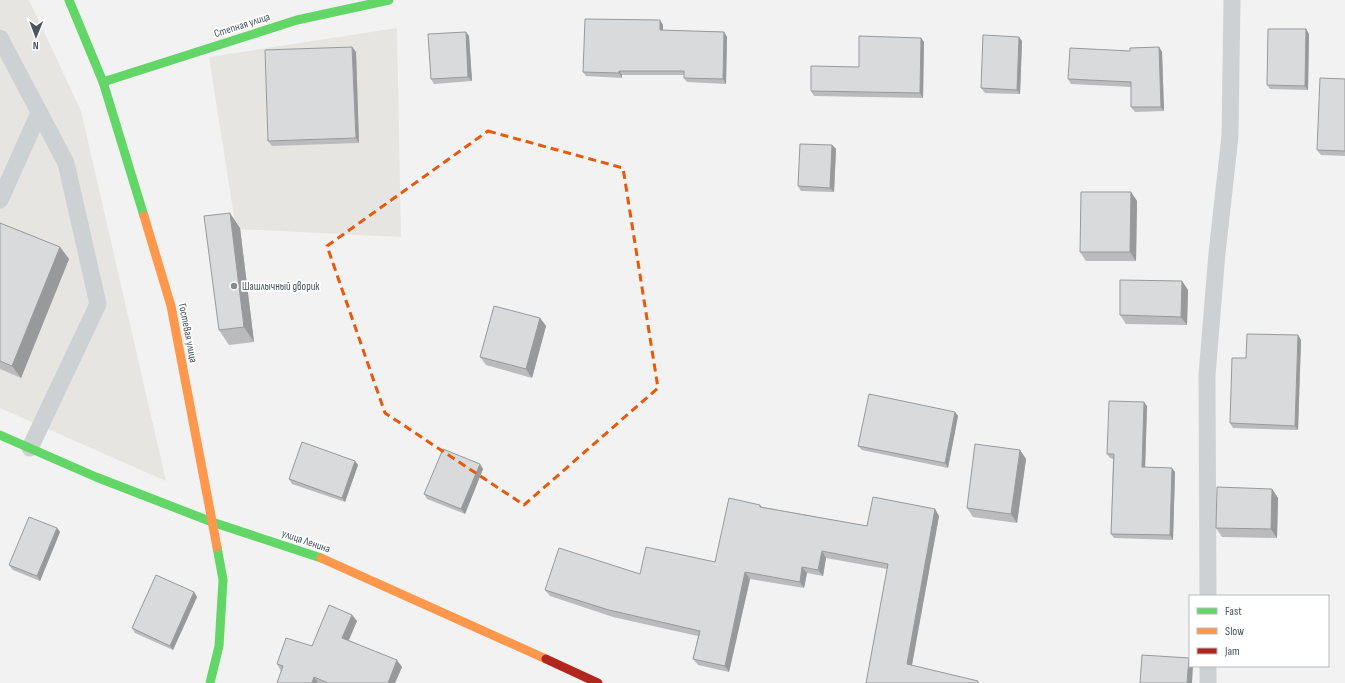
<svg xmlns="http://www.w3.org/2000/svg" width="1345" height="683" font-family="'Sofia Sans Condensed',sans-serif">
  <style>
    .commercial { fill: #e6e5e1 }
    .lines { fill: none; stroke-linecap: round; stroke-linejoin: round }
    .lane { stroke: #cdd1d3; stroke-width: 17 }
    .fast { stroke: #63d668; stroke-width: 9 }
    .slow { stroke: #ff974d; stroke-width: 9 }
    .jam { stroke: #b3261e; stroke-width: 9 }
    .wall { fill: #bbbbbd }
    .shaded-wall { fill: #98999a }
    .building { fill: #d9dadc; stroke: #98999a }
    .marked { fill: none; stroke: #e8590c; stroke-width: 3; stroke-dasharray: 8 5; stroke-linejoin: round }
    .poi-dot { fill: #848c92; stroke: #fff; stroke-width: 1.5 }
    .labels { text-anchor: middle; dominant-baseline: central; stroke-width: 3.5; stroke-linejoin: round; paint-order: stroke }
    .street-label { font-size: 11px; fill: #48555f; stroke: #fff }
    .poi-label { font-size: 11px; fill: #48555f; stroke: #fff; text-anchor: start }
  </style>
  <rect width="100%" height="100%" fill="#f2f2f2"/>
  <g class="commercial">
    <polygon points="0,0 29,0 81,111 166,481 0,408"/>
    <polygon points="397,28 401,237 236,229 209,57"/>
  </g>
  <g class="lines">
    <g class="lane">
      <polyline points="0,38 66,163 98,304 30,448"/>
      <polyline points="0,200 39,113"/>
      <polyline points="1208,596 1207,375 1217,253 1230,136 1232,0"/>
      <polyline points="1208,666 1208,683"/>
    </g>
    <g class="fast">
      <polyline points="69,0 103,82 144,216"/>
      <polyline points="103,82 297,20 389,0"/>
      <polyline points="0,435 96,477 212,522 321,558"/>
      <polyline points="210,683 219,646 223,580 217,547"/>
    </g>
    <g class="slow">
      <polyline points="144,216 171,306 217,547"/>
      <polyline points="321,558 546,659"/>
    </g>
    <polyline class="jam" points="546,659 598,683"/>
  </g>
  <g class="wall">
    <polygon points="660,20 663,25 663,30 724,32 727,37 726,84 687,82 684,78 684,75 622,75 622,78 586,76 583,72"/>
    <polygon points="1306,29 1309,34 1308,90 1270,89 1267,85"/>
    <polygon points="466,32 469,36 472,81 434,84 431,79"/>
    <polygon points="921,38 924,42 923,98 814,96 811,91 859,67"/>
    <polygon points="1022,41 1020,94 985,93 981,88"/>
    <polygon points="352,47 356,52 359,143 272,146 268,141"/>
    <polygon points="1159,47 1162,52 1164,111 1135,112 1131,107 1131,87 1071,84 1068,79 1130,51"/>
    <polygon points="1345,79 1345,156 1321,155 1317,150"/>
    <polygon points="832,145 836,149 834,192 801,191 798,186"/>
    <polygon points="1131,192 1137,201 1136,261 1086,261 1080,252"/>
    <polygon points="0,223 60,247 69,259 21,378 0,369"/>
    <polygon points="240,228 254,342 229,345 219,330"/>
    <polygon points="1182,281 1188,290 1187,325 1126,324 1120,315"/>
    <polygon points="540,318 546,326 532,378 486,365 480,357"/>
    <polygon points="1298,335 1301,340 1298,430 1233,428 1230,423 1246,358"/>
    <polygon points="1147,406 1145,467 1175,472 1173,540 1114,538 1111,534 1113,459 1110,458 1107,454"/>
    <polygon points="955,412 958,416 948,468 862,450 858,446"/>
    <polygon points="1020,450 1026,459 1017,523 973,517 967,508"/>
    <polygon points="355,461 358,465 345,502 292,484 289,479"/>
    <polygon points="480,464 483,469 465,514 427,499 424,494"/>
    <polygon points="1272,489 1278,498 1277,538 1222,537 1216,528"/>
    <polygon points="760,505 762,507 867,526 935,509 939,516 912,665 866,683 887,569 826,558 823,576 807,573 804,588 750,579 729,672 698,665 693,659 698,636 613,617 550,596 545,590 715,562"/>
    <polygon points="57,528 60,532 40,581 13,570 9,565"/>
    <polygon points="194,592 197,597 173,650 135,633 132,628"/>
    <polygon points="352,615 357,621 349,640 402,667 395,683 277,683 281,671 277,664 312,646"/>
  </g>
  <g class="shaded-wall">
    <polygon points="660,20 663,25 663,35 660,30"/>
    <polygon points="1306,29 1309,34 1308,90 1305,86"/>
    <polygon points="466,32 469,36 472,81 468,77"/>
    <polygon points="724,32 727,37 726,84 723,79"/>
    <polygon points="1019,37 1022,41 1020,94 1017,90"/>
    <polygon points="921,38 924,42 923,98 920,93"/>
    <polygon points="352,47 356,52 359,143 356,138"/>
    <polygon points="1159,47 1162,52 1164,111 1161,107"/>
    <polygon points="619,71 622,75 622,78 619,73"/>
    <polygon points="832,145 836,149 834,192 830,188"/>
    <polygon points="1131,192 1137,201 1136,261 1130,252"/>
    <polygon points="230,213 240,228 254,342 244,327"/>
    <polygon points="60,247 69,259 21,378 12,366"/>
    <polygon points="1182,281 1188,290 1187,325 1181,317"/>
    <polygon points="540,318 546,326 532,378 526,369"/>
    <polygon points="1298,335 1301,340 1298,430 1295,426"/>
    <polygon points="1144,402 1147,406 1145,471 1142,467"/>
    <polygon points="955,412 958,416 948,468 945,463"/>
    <polygon points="1020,450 1026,459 1017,523 1011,514"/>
    <polygon points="355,461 358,465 345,502 342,498"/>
    <polygon points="480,464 483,469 465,514 461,509"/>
    <polygon points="1172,468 1175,472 1173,540 1170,535"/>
    <polygon points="1272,489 1278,498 1277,538 1271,529"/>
    <polygon points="935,509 939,516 911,670 907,664"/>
    <polygon points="57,528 60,532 40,581 37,576"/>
    <polygon points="822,551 826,558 823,576 818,570"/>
    <polygon points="802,567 807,573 804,588 800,582"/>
    <polygon points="745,572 750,579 729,672 725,666"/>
    <polygon points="194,592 197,597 173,650 170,646"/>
    <polygon points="352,615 357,621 347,644 342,638"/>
    <polygon points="1189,658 1190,659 1190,666 1193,666 1192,683 1187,683"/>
    <polygon points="397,660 402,667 395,683 388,683"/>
    <polygon points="314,677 318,683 312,683"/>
  </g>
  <g class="building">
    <polygon points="585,19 660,20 660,30 724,32 723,79 684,78 684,71 619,71 619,73 583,72"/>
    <polygon points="1268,29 1306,29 1305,86 1267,85"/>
    <polygon points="466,32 468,77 431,79 428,34"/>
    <polygon points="983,35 1019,37 1017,90 981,88"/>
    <polygon points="859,36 921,38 920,93 811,91 811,66 859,67"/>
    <polygon points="352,47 356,138 268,141 265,50"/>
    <polygon points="1159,47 1161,107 1131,107 1131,82 1068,79 1070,48 1130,51 1130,48"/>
    <polygon points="1320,78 1345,79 1345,151 1317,150"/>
    <polygon points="800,144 832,145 830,188 798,186"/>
    <polygon points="1081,192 1131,192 1130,252 1080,252"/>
    <polygon points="230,213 244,327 219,330 204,216"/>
    <polygon points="0,223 60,247 12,366 0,361"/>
    <polygon points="1120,280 1182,281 1181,317 1120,315"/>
    <polygon points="494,306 540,318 526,369 480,357"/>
    <polygon points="1247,334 1298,335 1295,426 1230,423 1232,358 1246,358"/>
    <polygon points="869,394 955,412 945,463 858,446"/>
    <polygon points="1109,401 1144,402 1142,467 1172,468 1170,535 1111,534 1114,454 1107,454"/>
    <polygon points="302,442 355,461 342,498 289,479"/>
    <polygon points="975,444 1020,450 1011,514 967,508"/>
    <polygon points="443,449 480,464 461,509 424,494"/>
    <polygon points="1217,487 1272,489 1271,529 1216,528"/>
    <polygon points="873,497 935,509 907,664 978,681 978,683 866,683 888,564 822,551 818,570 802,567 800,582 745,572 725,666 693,659 700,631 609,610 545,590 559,548 640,574 646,547 715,562 729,498 760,505 760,507 867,526"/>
    <polygon points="29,517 57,528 37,576 9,565"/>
    <polygon points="156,575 194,592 170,646 132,628"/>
    <polygon points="329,605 352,615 342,638 397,660 388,683 328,683 314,677 312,683 277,683 283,666 277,664 286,638 312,646"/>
    <polygon points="1142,655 1189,658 1187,683 1140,683"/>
  </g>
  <path class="marked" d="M 488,131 L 623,168 L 658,388 L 524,505 L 385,413 L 327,246 Z"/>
  <circle class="poi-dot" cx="234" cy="286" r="4"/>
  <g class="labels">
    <g class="street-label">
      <text transform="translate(242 25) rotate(-18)">Степная улица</text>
      <text transform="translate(188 333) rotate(79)">Гостевая улица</text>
      <text transform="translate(306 541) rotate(19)">улица Ленина</text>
    </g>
    <g class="poi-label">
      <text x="242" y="286">Шашлычный дворик</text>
    </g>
  </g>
  <rect x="1189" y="595" width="140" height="72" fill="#ffffff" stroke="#b6bbbf"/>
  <rect x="1197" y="608" width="20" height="6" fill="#63d668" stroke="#b6bbbf"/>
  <text x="1225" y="615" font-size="12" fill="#48555f">Fast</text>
  <rect x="1197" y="628" width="20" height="6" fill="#ff974d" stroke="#b6bbbf"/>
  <text x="1225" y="635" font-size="12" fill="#48555f">Slow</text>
  <rect x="1197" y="648" width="20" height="6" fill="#b3261e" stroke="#b6bbbf"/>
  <text x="1225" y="655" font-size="12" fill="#48555f">Jam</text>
  <g transform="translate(36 36) rotate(181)" stroke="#ffffff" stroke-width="3" paint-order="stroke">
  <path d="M0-3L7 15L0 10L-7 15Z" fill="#48555f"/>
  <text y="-6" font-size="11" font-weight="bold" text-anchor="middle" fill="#48555f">N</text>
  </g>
</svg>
